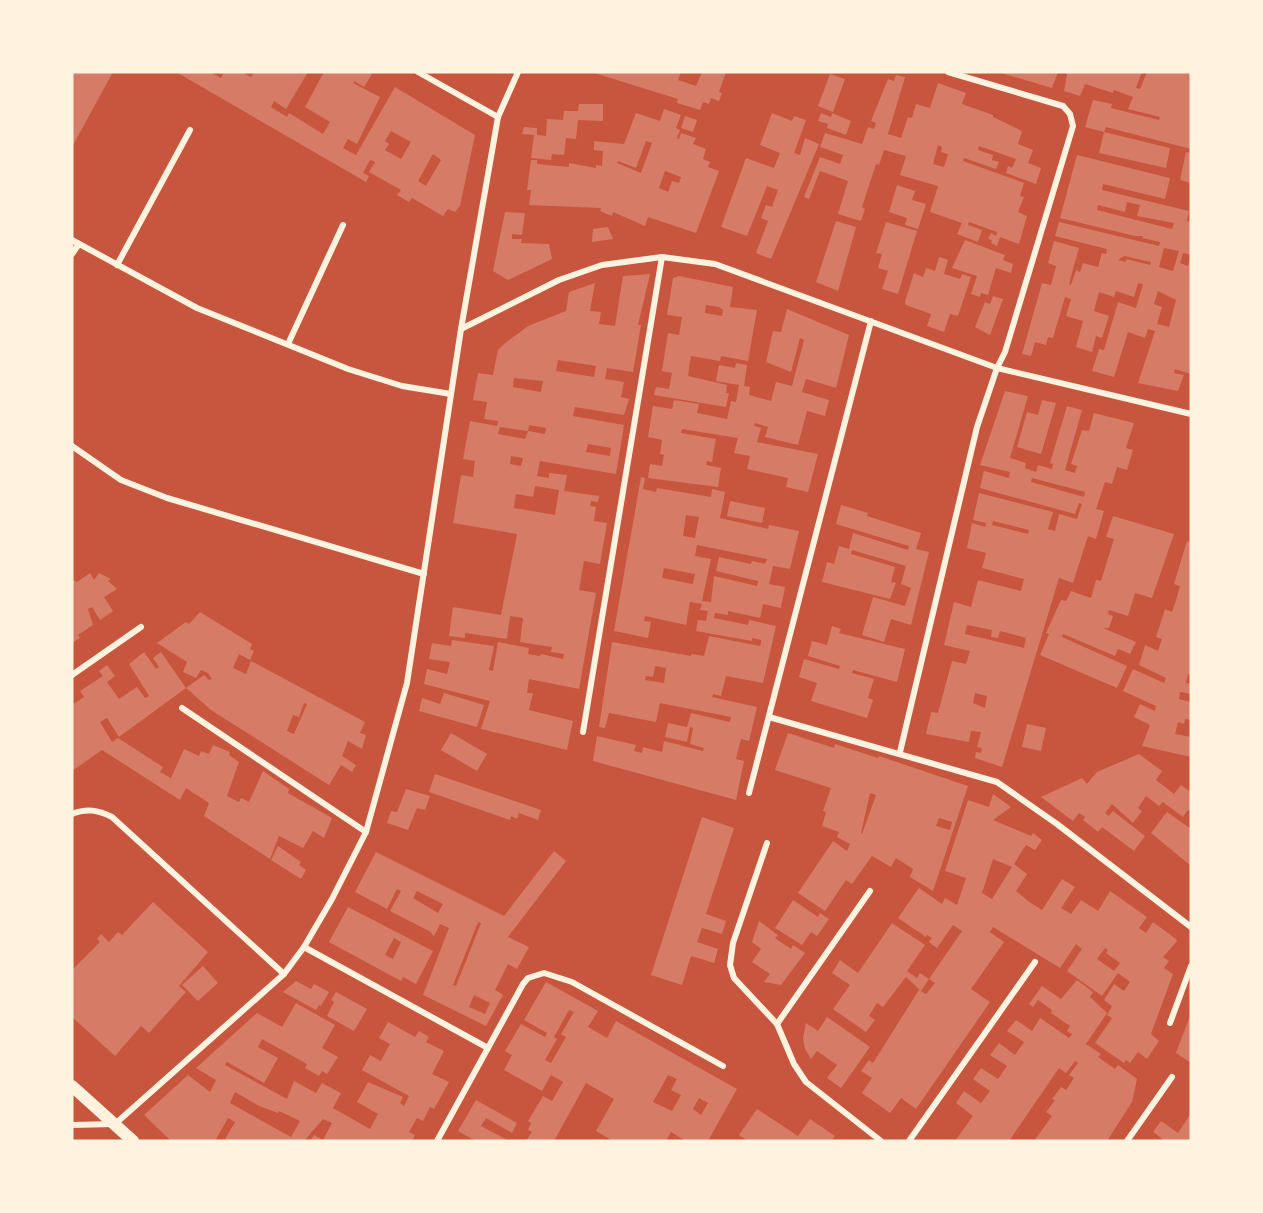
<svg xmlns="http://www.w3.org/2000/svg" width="1263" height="1213" font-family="Cabin,sans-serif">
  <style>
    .building { fill: #d67c66; fill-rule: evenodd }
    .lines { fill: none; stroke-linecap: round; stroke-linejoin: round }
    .minor { stroke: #fff3e0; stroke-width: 6 }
    .secondary { stroke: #fff3e0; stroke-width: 12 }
  </style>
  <rect width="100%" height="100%" fill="#c8553d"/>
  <g class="building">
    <polygon points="72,72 113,72 72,147"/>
    <path d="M 176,72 L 210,72 L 221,78 L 224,72 L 242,72 L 251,77 L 254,72 L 308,72 L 286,109 L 274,101 L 271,107 L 287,117 L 289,113 L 323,134 L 330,122 L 305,107 L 324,72 L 369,72 L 372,74 L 364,87 L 354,81 L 353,83 L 380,97 L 357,144 L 348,139 L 343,148 L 356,155 L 395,87 L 475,135 L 460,206 L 455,212 L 448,209 L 443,216 L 412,198 L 409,202 L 397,195 L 401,190 L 369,172 L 375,162 L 370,160 L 363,173 L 369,176 L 366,182 ZM 391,131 L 411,142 L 401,159 L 385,150 L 389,144 L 385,141 ZM 433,154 L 441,160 L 426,186 L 418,181 Z"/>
    <polygon points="591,72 681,72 678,80 696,86 702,72 726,72 719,92 722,93 719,101 711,98 709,104 703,102 700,110 677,103 678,99"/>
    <polygon points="998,72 1058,72 1052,88"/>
    <polygon points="1062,72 1142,72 1136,88 1140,89 1147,72 1191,72 1191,149 1106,127 1104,132 1170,148 1166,168 1099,153 1104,132 1085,127 1093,100 1112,104 1111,108 1159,120 1160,117 1128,109 1133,97 1114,90 1113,93 1085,84 1080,96 1064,91 1067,74"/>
    <polygon points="830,74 845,79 833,112 818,106"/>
    <path d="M 896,75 L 905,77 L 888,134 L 901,138 L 908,117 L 912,118 L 916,104 L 930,108 L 938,83 L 966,93 L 962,104 L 993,115 L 993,117 L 1022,131 L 1018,144 L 1033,150 L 1028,163 L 1041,168 L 1036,184 L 1006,173 L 1008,166 L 1012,168 L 1016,159 L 979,146 L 978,150 L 993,155 L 992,160 L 999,162 L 996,169 L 964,158 L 963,161 L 1024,183 L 1020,196 L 1024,197 L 1018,212 L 1027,216 L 1019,244 L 1000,237 L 997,246 L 991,243 L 992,240 L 988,239 L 991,233 L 996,236 L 997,232 L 969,222 L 968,225 L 982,230 L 978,242 L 957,234 L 962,223 L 930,212 L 938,186 L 900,175 L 906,156 L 884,150 L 879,165 L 876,164 L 862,207 L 865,209 L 861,221 L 838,214 L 848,181 L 820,171 L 809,199 L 804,197 L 820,157 L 840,164 L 843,155 L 820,147 L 825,133 L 862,144 L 868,127 L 874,129 L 876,123 L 871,121 L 888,79 L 894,81 ZM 938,145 L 942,147 L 941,152 L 948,154 L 944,167 L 933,164 Z"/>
    <polygon points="579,104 603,104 603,121 578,120 576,139 566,138 564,155 552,154 551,160 531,158 534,135 522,134 524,127 537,128 537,135 546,136 547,119 563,120 564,111 578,111"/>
    <path d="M 664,109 L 681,115 L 676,128 L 680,130 L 677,138 L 679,139 L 681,133 L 696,138 L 693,144 L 706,149 L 703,159 L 710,162 L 708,167 L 719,171 L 696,233 L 648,217 L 645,226 L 613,212 L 612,216 L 600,211 L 601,208 L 529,205 L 531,190 L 527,190 L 531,160 L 537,160 L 537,164 L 569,167 L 569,163 L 596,168 L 596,165 L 602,166 L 603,151 L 594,150 L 594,141 L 624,144 L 636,113 L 660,121 ZM 646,141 L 652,143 L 641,173 L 617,163 L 618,161 L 636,168 ZM 665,171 L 681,177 L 679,183 L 672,181 L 668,192 L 659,188 Z"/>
    <polygon points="772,113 792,121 794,116 806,120 794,153 800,155 805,138 819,144 771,259 756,253 768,221 761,218 766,205 772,207 778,190 767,186 747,236 721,227 746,158 774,168 780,153 760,145"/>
    <polygon points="821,113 831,117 832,113 851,121 846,135 827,128 828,124 818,121"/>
    <polygon points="685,116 697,120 693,132 681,128"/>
    <polygon points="1186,152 1191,153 1191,183 1180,180"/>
    <path d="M 1077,155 L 1170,178 L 1165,199 L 1103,184 L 1102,190 L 1189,211 L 1187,221 L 1191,222 L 1191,255 L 1183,253 L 1180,263 L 1188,266 L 1191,256 L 1191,374 L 1175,369 L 1174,373 L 1184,375 L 1178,391 L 1138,383 L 1155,331 L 1148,329 L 1145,338 L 1128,332 L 1114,377 L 1092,371 L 1099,349 L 1104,350 L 1118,302 L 1136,308 L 1143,284 L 1138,283 L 1134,297 L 1116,291 L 1114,297 L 1099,292 L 1094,311 L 1109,316 L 1102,338 L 1096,336 L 1092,352 L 1076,347 L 1083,321 L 1066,316 L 1071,299 L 1065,297 L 1053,338 L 1048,337 L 1046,345 L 1035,342 L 1031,356 L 1022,354 L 1042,283 L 1051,285 L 1056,266 L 1048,263 L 1054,241 L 1079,248 L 1069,284 L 1071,285 L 1076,270 L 1080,272 L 1083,263 L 1098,267 L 1102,253 L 1106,254 L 1107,249 L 1055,236 L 1059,222 L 1159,246 L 1160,242 L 1142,238 L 1143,236 L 1135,236 L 1060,218 ZM 1127,202 L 1140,205 L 1137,216 L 1174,223 L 1172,229 L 1097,210 L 1098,205 L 1125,212 ZM 1164,248 L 1179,251 L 1173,271 L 1159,267 ZM 1124,256 L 1151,262 L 1150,265 L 1126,259 L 1126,262 L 1118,260 ZM 1158,291 L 1176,300 L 1169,327 L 1157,324 L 1162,307 L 1154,304 Z"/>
    <polygon points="897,185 915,191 912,200 926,204 918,229 905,225 907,218 889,212"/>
    <polygon points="505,212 525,213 522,235 512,234 512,239 522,239 521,243 549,244 552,259 508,280 493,271"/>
    <polygon points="836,221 856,227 838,291 816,282"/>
    <polygon points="886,222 917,231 898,294 882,289 888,271 878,268 882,254 876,253"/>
    <polygon points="608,227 613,239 592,242 593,229"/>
    <polygon points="965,240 1005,255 1003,260 1013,264 1011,273 996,268 988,295 981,293 980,297 971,294 977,276 952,268"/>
    <polygon points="939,257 948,260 944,274 960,279 962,274 971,277 958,316 950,314 944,332 927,326 931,314 906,305 905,302 914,273 923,277 926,268 935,271"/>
    <path d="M 650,274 L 638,325 L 641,325 L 633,372 L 607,368 L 605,379 L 624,382 L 621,397 L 629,399 L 624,415 L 575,407 L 573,416 L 624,425 L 616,474 L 540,461 L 537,476 L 549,478 L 549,473 L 567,475 L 564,491 L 599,496 L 598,502 L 591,501 L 590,506 L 596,507 L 594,521 L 607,523 L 600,564 L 584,561 L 579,590 L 596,593 L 579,689 L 529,679 L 527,693 L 533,693 L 529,710 L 573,721 L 567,750 L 481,729 L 490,701 L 424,684 L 427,669 L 447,674 L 450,662 L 429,659 L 432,643 L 451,646 L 452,640 L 494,646 L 489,670 L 493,671 L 498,642 L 529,648 L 528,654 L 540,656 L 541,654 L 563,659 L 564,654 L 551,652 L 552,647 L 520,642 L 523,618 L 510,616 L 507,639 L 465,633 L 465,638 L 449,636 L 453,607 L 501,615 L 517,534 L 453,523 L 461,475 L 473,477 L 475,461 L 463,459 L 470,421 L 497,426 L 498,421 L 484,419 L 487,402 L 473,400 L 478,373 L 493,375 L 498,350 L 504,344 L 528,326 L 566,311 L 569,292 L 595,283 L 590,311 L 601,312 L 599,324 L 615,326 L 623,276 ZM 558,360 L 596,366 L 594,377 L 556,371 ZM 514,378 L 543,381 L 541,392 L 513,387 ZM 529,425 L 546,428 L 545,434 L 528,431 L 525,439 L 498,434 L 500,427 L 528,431 ZM 588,444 L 611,448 L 610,456 L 586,452 ZM 511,456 L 523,458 L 521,466 L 510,464 ZM 535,486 L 559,490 L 555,515 L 514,508 L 516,494 L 533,497 Z"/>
    <path d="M 679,276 L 733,287 L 730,307 L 757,310 L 748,361 L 721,356 L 720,361 L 691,356 L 688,376 L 727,385 L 726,393 L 729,393 L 726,407 L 654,395 L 656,387 L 669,389 L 672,373 L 662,371 L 668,333 L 679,335 L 682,317 L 667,315 L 673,278 ZM 706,305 L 719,307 L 723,310 L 722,316 L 705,313 Z"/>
    <polygon points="993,296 1003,299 990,335 975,327 985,302 990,304"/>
    <polygon points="787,309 849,335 836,388 806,379 802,392 829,400 825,416 807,411 798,445 765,437 768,427 755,423 754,426 761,428 757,442 818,454 808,492 786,487 788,478 747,469 750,456 734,453 738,438 682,429 681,433 716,439 712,462 707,461 706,465 721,468 718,487 648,478 650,464 662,466 664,455 660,454 662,440 648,437 653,406 672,409 674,400 699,404 697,413 727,419 731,401 736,402 739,385 716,381 719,365 735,368 736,363 747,365 744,386 750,387 749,395 771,401 776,382 792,386 804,340 800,338 791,372 766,362 773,331 781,332"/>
    <path d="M 1005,391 L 1028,396 L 1010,458 L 1026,463 L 1025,468 L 1036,472 L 1038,465 L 1052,469 L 1053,464 L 1050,463 L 1067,406 L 1082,410 L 1065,470 L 1075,473 L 1077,466 L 1071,464 L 1082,430 L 1089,431 L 1094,413 L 1134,423 L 1126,448 L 1133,450 L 1127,470 L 1117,467 L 1112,484 L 1105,482 L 1096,509 L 1104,511 L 1096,539 L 1088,536 L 1073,583 L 1059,578 L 1002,767 L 975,758 L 976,752 L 981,753 L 982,748 L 977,747 L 981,732 L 971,731 L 969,742 L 926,734 L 931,712 L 938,713 L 952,661 L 966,664 L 970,651 L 944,645 L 954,602 L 971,607 L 978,580 L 1021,591 L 1024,579 L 982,568 L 986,553 L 967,548 L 972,523 L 985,527 L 986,523 L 973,520 L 979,493 L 1053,512 L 1048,529 L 1055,531 L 1059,514 L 1077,519 L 1082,504 L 1079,503 L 1075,514 L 980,488 L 984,471 L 1009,478 L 1010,472 L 980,465 ZM 1032,478 L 1085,492 L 1084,497 L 1031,482 ZM 993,521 L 1029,530 L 1028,534 L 992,525 ZM 967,625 L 992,630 L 991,637 L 998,638 L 1000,631 L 1026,638 L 1024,648 L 965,634 ZM 975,693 L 987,696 L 985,708 L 973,703 Z"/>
    <polygon points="1042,400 1056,403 1041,454 1017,447 1027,412 1038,415"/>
    <path d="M 641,477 L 645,478 L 643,489 L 656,492 L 657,488 L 711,497 L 712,489 L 725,492 L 720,518 L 768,529 L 769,525 L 799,531 L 790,569 L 773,566 L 769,584 L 785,587 L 781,608 L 763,604 L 760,618 L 728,611 L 728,615 L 715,613 L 714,618 L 748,625 L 749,620 L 776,626 L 763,683 L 726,676 L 721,696 L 713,694 L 712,697 L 757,707 L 749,741 L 741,739 L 736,759 L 744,761 L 736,800 L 593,761 L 597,736 L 636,745 L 634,751 L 642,753 L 643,747 L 662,752 L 664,741 L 703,751 L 704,748 L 690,744 L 693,728 L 690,727 L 687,742 L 665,737 L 668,723 L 687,727 L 691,713 L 730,722 L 731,717 L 660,703 L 656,722 L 609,713 L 605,728 L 599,727 L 612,642 L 691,656 L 691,654 L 704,656 L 709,636 L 760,646 L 761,643 L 761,640 L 752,638 L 752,641 L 696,631 L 698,620 L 706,621 L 708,611 L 700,610 L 702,604 L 690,602 L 686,625 L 645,616 L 644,621 L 651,622 L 648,638 L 614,631 ZM 686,515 L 699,517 L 695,538 L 683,536 ZM 697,545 L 767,559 L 765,564 L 752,561 L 751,564 L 719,557 L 716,571 L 758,581 L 757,586 L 714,576 L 711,602 L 702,601 L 711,559 L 695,556 ZM 664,568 L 695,574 L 693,584 L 662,578 ZM 655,666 L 666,668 L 664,683 L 645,680 L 646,676 L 653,677 Z"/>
    <polygon points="730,501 765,508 762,523 727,516"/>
    <polygon points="841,505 868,513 867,516 921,533 916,549 929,552 911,625 891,619 884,642 862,635 873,597 905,606 911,588 901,584 906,566 852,550 851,554 895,567 891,582 896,583 890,599 822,582 827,562 834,564 839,546 849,549 853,533 908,550 909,546 836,524"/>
    <polygon points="1113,516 1174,534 1152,598 1135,593 1128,616 1109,610 1108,614 1113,616 1109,628 1103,628 1136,642 1130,654 1118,649 1115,656 1063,634 1062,637 1127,666 1117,688 1040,655 1049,634 1046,633 1061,600 1066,601 1071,591 1091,598 1096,580 1101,581 1114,539 1106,537"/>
    <polygon points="1187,541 1191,543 1191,675 1188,674 1186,683 1191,684 1191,694 1180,692 1179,699 1191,702 1191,720 1185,719 1184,724 1178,722 1175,734 1191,737 1191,757 1142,746 1150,725 1134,717 1140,704 1155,711 1156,706 1123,691 1133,669 1164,683 1166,678 1139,665 1145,645 1158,651 1162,639 1156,637 1165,609 1172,612 1176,600 1180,586 1174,584"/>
    <polygon points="90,573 94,580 99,573 111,579 108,581 117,589 104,597 113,611 100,620 92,607 88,609 93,625 78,635 80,638 72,643 72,579 77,582"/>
    <path d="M 200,612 L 252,644 L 250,649 L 254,651 L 250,660 L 239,654 L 233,668 L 246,674 L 251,661 L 365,722 L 360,733 L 366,735 L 362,749 L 348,741 L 342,756 L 356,765 L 352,772 L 341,765 L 329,785 L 211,710 L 186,688 L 204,675 L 209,680 L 212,679 L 208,673 L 201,670 L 196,678 L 183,672 L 187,662 L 157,643 L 186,622 L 189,624 ZM 304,703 L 307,704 L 294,734 L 287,731 L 293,715 L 299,717 Z"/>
    <polygon points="832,626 841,629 839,633 905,649 897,682 853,670 852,673 874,679 868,698 873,700 867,718 811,701 817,683 799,677 804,659 839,669 840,666 808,656 812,641 827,645"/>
    <polygon points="144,652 156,669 159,667 153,658 161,652 186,688 119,737 107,718 100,722 112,742 118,738 163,767 160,772 171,778 184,749 199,756 201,751 209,754 213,745 230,752 229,755 239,762 227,796 239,802 241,798 249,802 263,771 289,789 288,793 332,818 324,838 313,831 303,848 279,836 270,859 204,816 209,803 186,788 180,800 102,750 72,771 72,705 84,697 80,691 103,676 99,671 107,665 115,676 107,682 119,699 137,687 145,698 149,696 129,664"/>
    <polygon points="444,693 484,705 477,727 419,711 422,698 440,704"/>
    <polygon points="1027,724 1046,728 1041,751 1022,747"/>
    <polygon points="451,733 487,754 477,771 441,750"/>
    <path d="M 788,733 L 834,748 L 835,744 L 878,758 L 879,756 L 968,786 L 933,891 L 910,877 L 913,869 L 896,858 L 891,867 L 872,856 L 852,884 L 846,880 L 825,911 L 798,893 L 833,841 L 847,851 L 850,844 L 837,837 L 839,832 L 822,826 L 826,812 L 823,811 L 831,788 L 775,770 ZM 870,793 L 876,795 L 862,834 L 861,833 ZM 939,818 L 952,822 L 950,830 L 936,826 Z"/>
    <polygon points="1139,754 1162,771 1156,780 1174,794 1181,785 1191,792 1191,812 1188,810 1183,817 1163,802 1159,806 1146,796 1138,808 1142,811 1133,823 1112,804 1105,813 1109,816 1113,811 1145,836 1134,851 1102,827 1098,832 1083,820 1085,817 1079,813 1073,821 1041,797 1082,778 1087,784 1097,772"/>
    <polygon points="435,774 541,810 538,820 519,813 517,819 511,816 510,820 429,792"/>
    <polygon points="406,789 430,796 425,810 417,808 408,830 387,823 391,811 397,812"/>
    <path d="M 993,794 L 1011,807 L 993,820 L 1031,836 L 1033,833 L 1042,840 L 1035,850 L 1026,845 L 1014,864 L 1027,874 L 1016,891 L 1028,901 L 1042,910 L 1062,879 L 1075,887 L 1061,908 L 1071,914 L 1081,900 L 1098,911 L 1110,891 L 1147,917 L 1139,928 L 1146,933 L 1153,922 L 1176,939 L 1177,941 L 1163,957 L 1169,961 L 1164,968 L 1173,974 L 1151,1034 L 1159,1041 L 1147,1059 L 1138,1052 L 1130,1063 L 1126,1060 L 1124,1063 L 1095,1043 L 1112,1018 L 1107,1015 L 1112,1006 L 1104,1000 L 1114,984 L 1124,991 L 1130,982 L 1118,973 L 1102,996 L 1067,971 L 1082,949 L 1076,944 L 1060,968 L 993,927 L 990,932 L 1004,942 L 971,989 L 990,1002 L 916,1109 L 901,1098 L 890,1113 L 862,1093 L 872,1078 L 861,1071 L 869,1060 L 873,1063 L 919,990 L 926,994 L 935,983 L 929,979 L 962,931 L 953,925 L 937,948 L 929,942 L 932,938 L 927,935 L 926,937 L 898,918 L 919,888 L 942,904 L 945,898 L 957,905 L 966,878 L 945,871 L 968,800 L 989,807 ZM 993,859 L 1012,867 L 992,899 L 982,893 ZM 1105,948 L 1108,950 L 1106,953 L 1120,963 L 1114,971 L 1097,959 Z"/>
    <polygon points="1167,812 1191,829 1191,866 1151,833"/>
    <polygon points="702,817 734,828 706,914 726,921 722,934 702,928 697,942 718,949 714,963 691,956 682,985 651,975"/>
    <polygon points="278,846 301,862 299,865 306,870 301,879 271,860"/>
    <path d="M 554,851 L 566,861 L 508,937 L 529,947 L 517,969 L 508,964 L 495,990 L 503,995 L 486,1026 L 423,995 L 449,928 L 440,924 L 434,936 L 429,931 L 390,911 L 401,891 L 397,889 L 387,909 L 355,892 L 376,852 L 504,916 ZM 417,891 L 443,904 L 438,913 L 413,898 ZM 478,922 L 481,923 L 456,986 L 453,985 ZM 474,995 L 490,1003 L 485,1014 L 469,1007 Z"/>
    <polygon points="793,900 818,917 820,913 829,919 817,936 811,932 802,945 775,928"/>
    <polygon points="153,902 208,952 179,986 186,992 149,1033 141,1026 115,1056 72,1017 72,970 100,942 97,939 101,934 109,942 118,932 122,935"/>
    <path d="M 348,907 L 433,951 L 416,984 L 403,977 L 401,981 L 329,942 ZM 394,938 L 401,942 L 393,959 L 385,955 Z"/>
    <polygon points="759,921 778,935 775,938 791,949 793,945 805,953 781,985 764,982 770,974 752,962 761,949 752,942"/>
    <polygon points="892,923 925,945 907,971 917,978 920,973 929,979 921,991 906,977 883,1007 877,1003 869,1016 875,1020 866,1032 833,1009 850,985 832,973 840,960 858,973"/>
    <polygon points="203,966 218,983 198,1001 182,985"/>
    <polygon points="1077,980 1093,992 1090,997 1107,1013 1086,1044 1101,1054 1098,1057 1115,1069 1118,1065 1137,1079 1132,1102 1107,1141 1034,1141 1052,1116 1046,1112 1055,1100 1052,1099 1061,1087 1066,1090 1074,1078 1069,1075 1078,1063 1075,1061 1066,1073 1059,1068 1009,1141 955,1141 973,1116 956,1103 964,1091 981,1103 990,1091 973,1079 981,1068 998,1079 1007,1066 990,1055 999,1043 1015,1055 1024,1042 1007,1031 1016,1020 1032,1031 1040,1018 1069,1038 1072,1034 1067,1031 1070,1026 1051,1013 1052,1010 1038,1000 1033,1007 1029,1004 1042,986 1061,999"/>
    <polygon points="296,981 311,989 314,984 329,992 321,1006 319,1005 316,1010 283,992"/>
    <path d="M 546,982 L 598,1011 L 588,1027 L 607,1038 L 616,1021 L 737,1089 L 708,1141 L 686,1141 L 671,1132 L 666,1141 L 613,1141 L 596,1131 L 614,1099 L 586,1083 L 554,1141 L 526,1141 L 532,1132 L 528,1130 L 531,1123 L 528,1121 L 543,1096 L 552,1101 L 563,1082 L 551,1075 L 542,1091 L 504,1070 L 512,1055 L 505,1051 L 521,1024 L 545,1037 L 547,1033 L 524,1020 ZM 569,1010 L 574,1012 L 561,1034 L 566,1037 L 551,1063 L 545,1060 L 557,1039 L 554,1037 ZM 668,1075 L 677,1079 L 671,1090 L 681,1095 L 672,1111 L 653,1102 ZM 699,1098 L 708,1103 L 701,1115 L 693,1109 Z"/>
    <polygon points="336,992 367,1009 354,1031 327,1016 334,1002 331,1000"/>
    <path d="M 296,1003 L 335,1025 L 322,1048 L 338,1057 L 327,1074 L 322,1071 L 319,1076 L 305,1068 L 307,1064 L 262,1039 L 258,1047 L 278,1058 L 264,1083 L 227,1062 L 225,1065 L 287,1099 L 294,1081 L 316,1093 L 322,1083 L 341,1093 L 333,1108 L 370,1129 L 378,1114 L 357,1102 L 368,1082 L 403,1097 L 400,1103 L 404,1106 L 409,1096 L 362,1070 L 370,1055 L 381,1061 L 387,1049 L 390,1044 L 379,1038 L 388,1022 L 415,1037 L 419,1031 L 429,1037 L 426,1042 L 444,1051 L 432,1074 L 449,1082 L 434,1109 L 430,1107 L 423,1121 L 417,1118 L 409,1132 L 415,1135 L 412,1141 L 310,1141 L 314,1135 L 323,1140 L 332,1123 L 323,1119 L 304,1141 L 224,1141 L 235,1122 L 228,1118 L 215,1141 L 171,1141 L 144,1115 L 188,1075 L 210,1092 L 216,1080 L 196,1068 L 257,1013 L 282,1027 ZM 235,1092 L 259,1106 L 278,1113 L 279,1111 L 300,1121 L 291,1137 L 230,1103 Z"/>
    <polygon points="1191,1013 1191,1063 1176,1053"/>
    <polygon points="827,1017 870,1047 841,1088 827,1078 837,1065 817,1051 811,1059 805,1049 803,1038 806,1023 818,1031"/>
    <polygon points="476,1100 517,1123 512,1133 486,1118 481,1126 509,1141 476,1141 458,1131"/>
    <polygon points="757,1109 798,1136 810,1119 835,1136 831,1141 748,1141 739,1135"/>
    <polygon points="1191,1113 1191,1141 1165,1141 1153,1132 1161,1121 1178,1133"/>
  </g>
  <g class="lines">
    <g class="minor">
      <polyline points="418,72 498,117"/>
      <polyline points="72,240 197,308 348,369 402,386 451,394"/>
      <polyline points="72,254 79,244"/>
      <polyline points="117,265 190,130"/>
      <polyline points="461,329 559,280 602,265 662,257 715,264 997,368 1191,414"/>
      <polyline points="288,344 343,225"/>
      <polyline points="72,446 121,480 167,498 424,574"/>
      <polyline points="72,675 141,627"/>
      <polyline points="182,708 366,832"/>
      <polyline points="769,717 997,782 1057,824 1191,927"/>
      <polyline points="583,732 662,257"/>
      <polyline points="900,752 977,427 997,368 1005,352 1073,126 1070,114 1063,106 948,72"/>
      <polyline points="749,793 871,321"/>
      <path d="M 72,814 C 87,808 98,810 112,817 L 284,974"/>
      <polyline points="767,843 733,943 730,965 734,978 777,1024 794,1064 806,1082 881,1141"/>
      <polyline points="304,947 488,1048"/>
      <polyline points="1170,1023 1191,966"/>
      <polyline points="777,1024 870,891"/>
      <polyline points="72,1125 115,1124 284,974 304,947 332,899 366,832 407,683 461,329 498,117 518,72"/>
      <polyline points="437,1141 523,984 528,978 544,973 572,982 723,1066"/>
      <polyline points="909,1141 1035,962"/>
      <polyline points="1127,1141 1172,1077"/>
    </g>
    <polyline class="secondary" points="72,1086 133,1141"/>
  </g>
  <rect width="1263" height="1213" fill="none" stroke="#fff3e0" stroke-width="147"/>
</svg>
